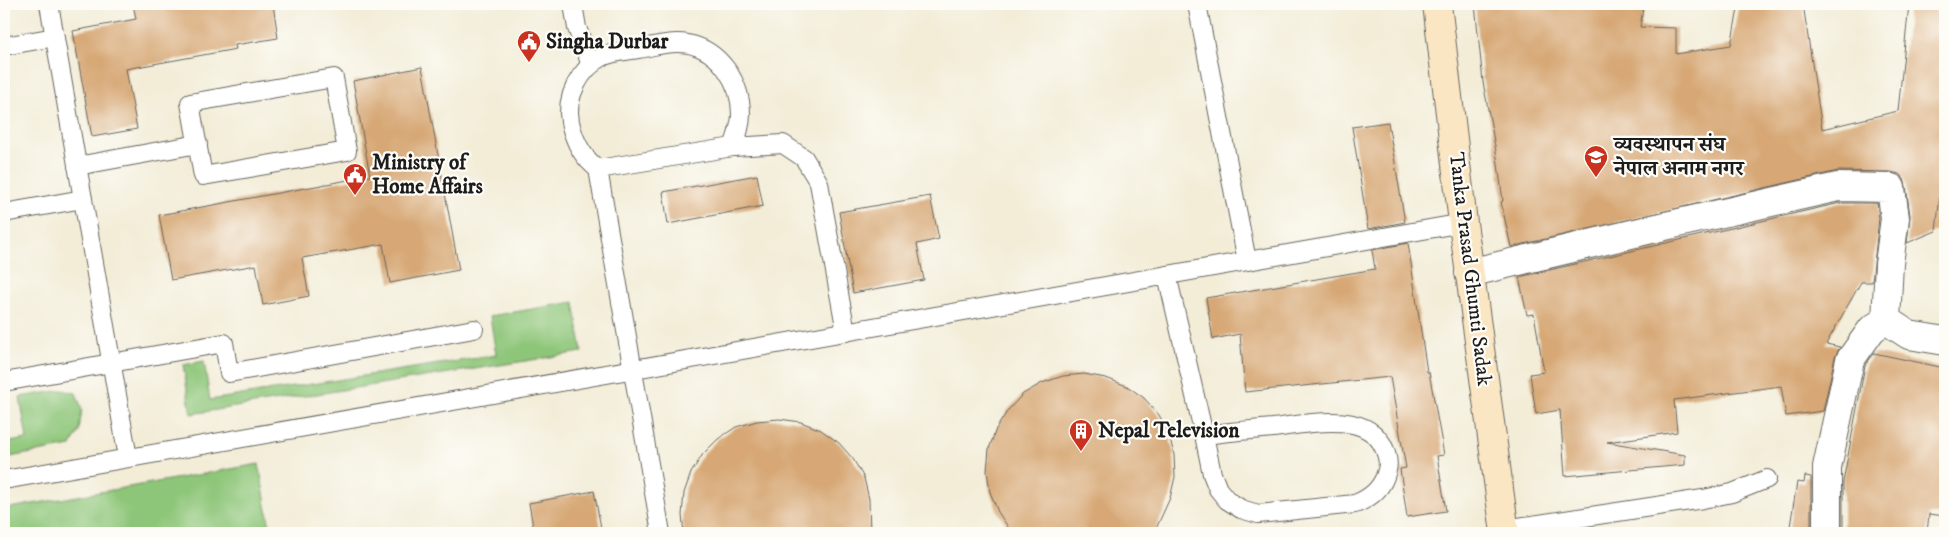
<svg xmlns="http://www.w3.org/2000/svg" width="1949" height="537" font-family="'IM FELL DW Pica','Noto Serif Devanagari',serif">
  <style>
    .green { fill: #8ec679; stroke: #55714a }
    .building { fill: #d7a876 }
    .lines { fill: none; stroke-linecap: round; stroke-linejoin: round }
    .lane-casing { stroke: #67655e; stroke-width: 20 }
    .street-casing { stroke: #67655e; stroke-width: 30 }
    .secondary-casing { stroke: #67655e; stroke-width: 30 }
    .lane { stroke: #fff; stroke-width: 18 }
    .street { stroke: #fff; stroke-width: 28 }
    .secondary { stroke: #fbe6c4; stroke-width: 28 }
    .labels { text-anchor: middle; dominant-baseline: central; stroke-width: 4.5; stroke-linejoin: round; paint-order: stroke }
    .poi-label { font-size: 21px; font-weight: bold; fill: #1c1c1c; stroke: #fdfcf7; text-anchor: start }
    .street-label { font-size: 21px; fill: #1c1c1c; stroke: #fdfcf7 }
  </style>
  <rect width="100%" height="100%" fill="#fdfcf7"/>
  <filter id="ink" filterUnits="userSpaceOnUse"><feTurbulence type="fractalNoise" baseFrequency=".02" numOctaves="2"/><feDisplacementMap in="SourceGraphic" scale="10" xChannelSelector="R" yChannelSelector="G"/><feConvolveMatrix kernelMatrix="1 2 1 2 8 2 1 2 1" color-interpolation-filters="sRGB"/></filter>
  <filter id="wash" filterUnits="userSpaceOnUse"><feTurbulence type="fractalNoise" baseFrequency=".0096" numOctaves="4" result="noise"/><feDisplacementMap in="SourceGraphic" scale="20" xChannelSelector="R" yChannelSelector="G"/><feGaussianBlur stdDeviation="1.12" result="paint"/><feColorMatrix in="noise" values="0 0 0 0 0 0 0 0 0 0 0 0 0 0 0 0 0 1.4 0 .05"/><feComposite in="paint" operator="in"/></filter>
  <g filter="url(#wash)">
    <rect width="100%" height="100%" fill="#f3edd8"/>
    <g class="green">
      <polygon points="574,302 582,352 191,414 183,365 204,361 210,400 496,355 490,316"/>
      <polygon points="62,390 76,393 82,409 79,431 71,446 4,458 4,443 27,439 20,397"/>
      <polygon points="259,464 271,533 4,533 4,509"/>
    </g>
    <g id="blocks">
      <g class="building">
        <polygon points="133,4 273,4 278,38 235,45 236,49 126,69 137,129 92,137 73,31 136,19"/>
        <polygon points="1475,4 1644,4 1640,27 1676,28 1676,54 1731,45 1739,4 1803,4 1822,129 1898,111 1909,4 1945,8 1945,152 1936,231 1907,243 1910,216 1906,186 1904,179 1899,174 1891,172 1838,171 1511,247 1501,202 1503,201 1497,157 1483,82"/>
        <polygon points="422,67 459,270 390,283 383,244 302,258 309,296 263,305 256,265 171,280 159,215 370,176 353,81"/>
        <polygon points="1388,122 1405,222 1368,229 1352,127"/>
        <polygon points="757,175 763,206 668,224 663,192"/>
        <polygon points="930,196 939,239 917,244 924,280 853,293 839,212"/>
        <polygon points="1840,203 1877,203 1879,218 1872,282 1861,282 1826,344 1840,347 1835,357 1823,411 1786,416 1781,386 1674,400 1677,432 1607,442 1685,455 1685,465 1565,476 1560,410 1536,414 1530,374 1544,372 1534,314 1527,315 1519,277"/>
        <polygon points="1408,243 1427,372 1429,372 1444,455 1437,456 1446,511 1407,517 1400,469 1406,468 1390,377 1245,392 1240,334 1213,339 1206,298 1375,269 1372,250"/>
        <polygon points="1874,353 1945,368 1945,516 1929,514 1927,533 1843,533 1843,482 1865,366"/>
        <polygon points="1084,374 1106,378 1127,386 1144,398 1159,415 1169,434 1174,455 1175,477 1170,498 1154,533 1012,533 998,512 990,492 987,471 989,449 996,429 1008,410 1023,394 1042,383 1063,376"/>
        <polygon points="779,419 801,422 821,430 839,443 853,459 864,478 869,499 870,533 684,533 682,515 684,493 691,473 703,454 718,439 736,427 757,421"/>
        <polygon points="1805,476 1811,477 1811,533 1789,533 1797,482 1804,483"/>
        <polygon points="594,491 602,533 534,533 529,503"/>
      </g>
    </g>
  </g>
  <g filter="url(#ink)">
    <use href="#blocks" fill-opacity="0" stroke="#67655e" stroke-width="1"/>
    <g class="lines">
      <g class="lane-casing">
        <g id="lane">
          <polyline points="49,4 128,458"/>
          <polyline points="573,4 577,28 591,65"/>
          <polyline points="1197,4 1247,261"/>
          <polyline points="4,46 55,37"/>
          <polygon points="334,78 347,151 203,176 190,103"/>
          <polyline points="77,166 198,144"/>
          <path d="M 598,169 C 583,158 574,140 570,122 C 565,97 580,69 602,57 C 612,52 628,51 639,49 C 655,46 671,41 688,44 C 720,50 741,83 741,114 C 741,126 737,136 733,147"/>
          <polyline points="4,213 83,199"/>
          <path d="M 1167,275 L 1204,435 L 1212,474 L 1218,489 L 1227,500 L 1241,509 L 1258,514 L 1355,504 C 1371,498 1383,488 1387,470 C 1389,463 1387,455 1384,448 C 1367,409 1306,424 1273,428 C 1250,430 1227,432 1204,435"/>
          <polyline points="4,382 224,343 229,373 474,329"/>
          <polyline points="4,480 1463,223"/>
          <polyline points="1505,529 1703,499 1732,493 1767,479"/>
          <polyline points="661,533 598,169 733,147 783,144 804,158 819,183 846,332"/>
        </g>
      </g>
      <g class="street-casing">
        <g id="street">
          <polyline points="1469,273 1652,229 1838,187 1891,188 1895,218 1889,264 1886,320 1909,335 1945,341"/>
          <polyline points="1827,533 1827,467 1850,360 1872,329 1886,320"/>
        </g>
      </g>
      <g class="secondary-casing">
        <polyline id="secondary" points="1437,4 1463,223 1505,533"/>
      </g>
      <use href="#lane" class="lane"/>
      <use href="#street" class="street"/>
      <use href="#secondary" class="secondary"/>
    </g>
  </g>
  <defs>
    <g id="civic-pin" transform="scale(1.25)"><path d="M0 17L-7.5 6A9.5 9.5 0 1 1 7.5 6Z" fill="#c8321e" stroke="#fdfcf7"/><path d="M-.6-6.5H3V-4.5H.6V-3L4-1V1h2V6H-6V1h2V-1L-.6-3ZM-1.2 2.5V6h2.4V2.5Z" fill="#fff"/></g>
    <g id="school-pin" transform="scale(1.25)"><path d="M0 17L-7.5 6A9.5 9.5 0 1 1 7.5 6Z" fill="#c8321e" stroke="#fdfcf7"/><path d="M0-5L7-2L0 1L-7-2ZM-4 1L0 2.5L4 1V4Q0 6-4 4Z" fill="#fff"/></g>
    <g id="building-pin" transform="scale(1.25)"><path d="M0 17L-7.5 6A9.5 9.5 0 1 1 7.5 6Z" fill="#c8321e" stroke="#fdfcf7"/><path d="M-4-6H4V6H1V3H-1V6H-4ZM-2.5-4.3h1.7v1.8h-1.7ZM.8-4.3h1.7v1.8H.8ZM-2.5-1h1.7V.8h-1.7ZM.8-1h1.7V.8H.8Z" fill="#fff"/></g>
  </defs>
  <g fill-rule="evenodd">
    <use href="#civic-pin" x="529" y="42"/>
    <use href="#school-pin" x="1596" y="157"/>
    <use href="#civic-pin" x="355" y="175"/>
    <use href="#building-pin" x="1081" y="431"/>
  </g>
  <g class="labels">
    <g class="poi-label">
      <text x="546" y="42">Singha Durbar</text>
      <text x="1614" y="145">व्यवस्थापन संघ<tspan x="1614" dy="24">नेपाल अनाम नगर</tspan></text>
      <text x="372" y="163">Ministry of<tspan x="372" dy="24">Home Affairs</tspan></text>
      <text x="1098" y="431">Nepal Television</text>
    </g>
    <g class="street-label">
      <text transform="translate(1470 269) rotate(83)">Tanka Prasad Ghumti Sadak</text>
    </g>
  </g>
  <rect width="1949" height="537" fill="none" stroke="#fdfcf7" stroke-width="20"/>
</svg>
